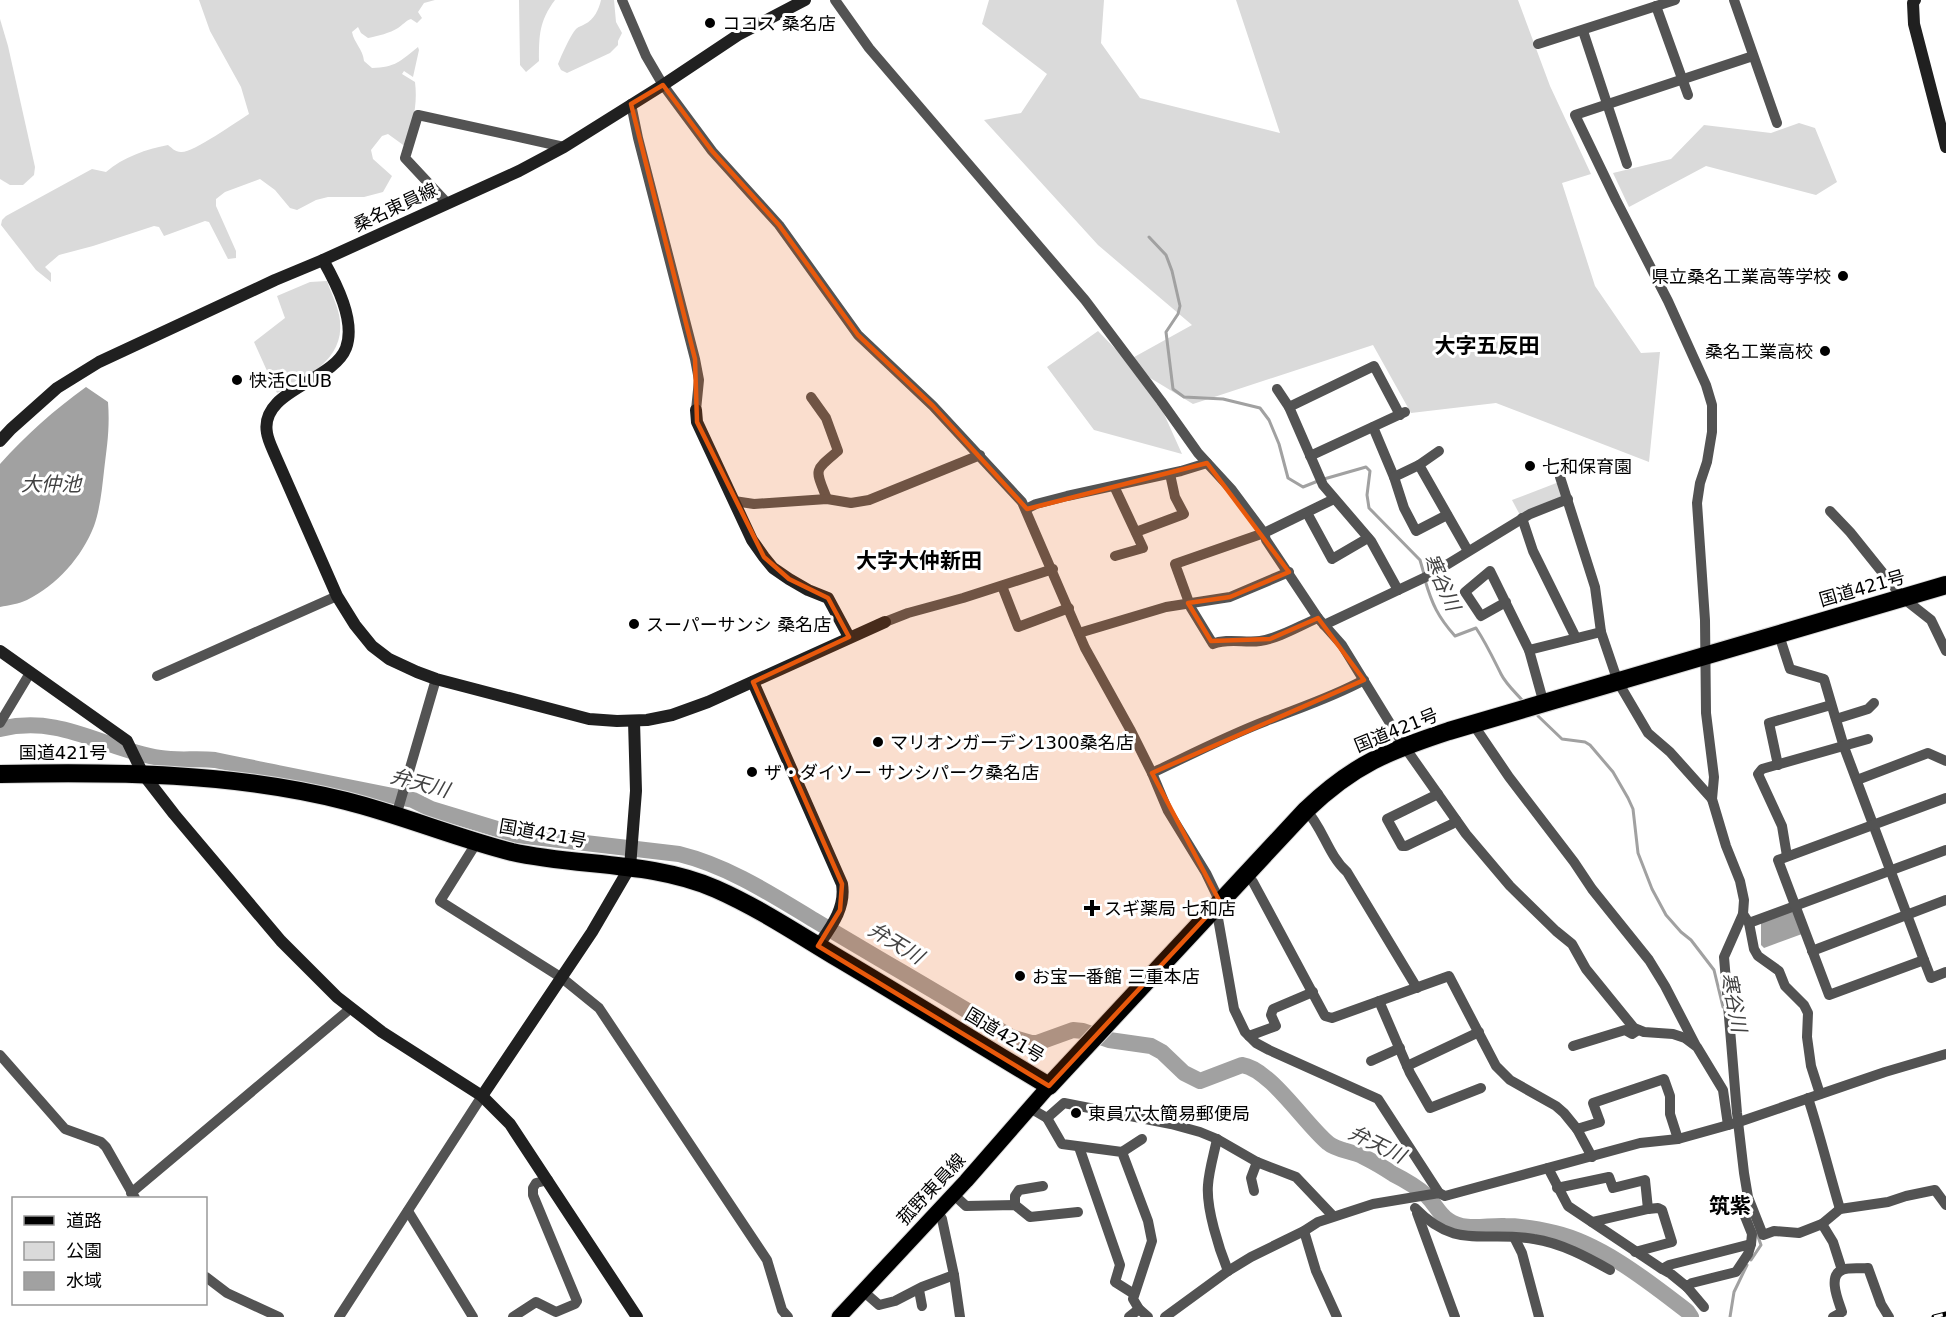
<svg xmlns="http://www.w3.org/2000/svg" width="1946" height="1317" font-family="'DejaVu Sans','Noto Sans JP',sans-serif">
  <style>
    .green { fill: #dadada }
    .water { fill: #a1a1a1 }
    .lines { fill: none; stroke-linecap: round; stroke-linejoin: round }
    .stream { stroke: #a1a1a1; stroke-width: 3 }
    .river { stroke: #a1a1a1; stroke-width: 16 }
    .primary-casing { stroke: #dbdbdb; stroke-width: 17 }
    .highway-casing { stroke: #dbdbdb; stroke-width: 20 }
    .street { stroke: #535353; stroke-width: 10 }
    .secondary { stroke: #202020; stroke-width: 12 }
    .primary { stroke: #000; stroke-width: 15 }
    .highway { stroke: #000; stroke-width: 18 }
    .rail-casing { stroke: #000; stroke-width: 5 }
    .rail { stroke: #fff; stroke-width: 3; stroke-dasharray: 9; stroke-linecap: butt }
    .marked { fill: #e8590c; fill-opacity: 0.2; stroke: #e8590c; stroke-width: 4.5; stroke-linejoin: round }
    .poi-dot { fill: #000; stroke: #fff; stroke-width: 2 }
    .labels { text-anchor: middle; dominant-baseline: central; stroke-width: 6; stroke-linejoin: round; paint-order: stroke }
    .poi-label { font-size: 18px; fill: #000; stroke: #fff; text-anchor: start }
    .street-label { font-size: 18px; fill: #000; stroke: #fff }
    .water-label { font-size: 20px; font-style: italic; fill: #424242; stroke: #fff }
    .quarter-label { font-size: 21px; font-weight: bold; fill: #000; stroke: #fff }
  </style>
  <rect width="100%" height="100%" fill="#fff"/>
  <g class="green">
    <path d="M 199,0 L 435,0 L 424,3 L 418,12 L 422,18 L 417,23 L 411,19 C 405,21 403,25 398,28 C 390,33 378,36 368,38 L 361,33 L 358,27 L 352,32 C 354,43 363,49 364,61 L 372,68 C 396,67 399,62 418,47 L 419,50 L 413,77 L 404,71 L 402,74 L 415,82 C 418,106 412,125 406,147 L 388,134 L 382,136 L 371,150 L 373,159 L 392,176 L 383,192 L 364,197 L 328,197 L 316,200 L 297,210 L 290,208 L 275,190 L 260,179 L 225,192 L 216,199 L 216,206 L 236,251 L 236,258 L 228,259 L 209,222 L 205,221 L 164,236 L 159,227 L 154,226 L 93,246 L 59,255 L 45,267 L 51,273 L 51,282 L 36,270 L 1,225 L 2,220 L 6,216 L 92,169 L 106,172 C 123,157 147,149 168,145 C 172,148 175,152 181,152 C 193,153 236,122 249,114 L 241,87 L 210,31 Z"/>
    <path d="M 519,0 L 555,0 C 539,21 539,36 539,61 L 526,72 L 520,65 Z"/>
    <path d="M 601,0 L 614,0 L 616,22 L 622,33 L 618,41 L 618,45 L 610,53 L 567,73 L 561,70 L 558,64 C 562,54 570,36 576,29 C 579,26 582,26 585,24 C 594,20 599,9 601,0 Z"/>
    <polygon points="989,0 1104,0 1101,43 1140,98 1280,133 1236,0 1518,0 1550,86 1591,174 1562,183 1595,286 1641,353 1660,352 1649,462 1496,403 1411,413 1373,345 1193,404 1147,376 1182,454 1094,430 1047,367 1098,331 1127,361 1192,325 1098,245 984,120 1021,113 1047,74 982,24"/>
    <polygon points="0,19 8,46 35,167 34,175 23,185 10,185 0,179"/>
    <polygon points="1799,123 1815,128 1837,182 1816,195 1706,166 1629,207 1613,173 1671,159 1704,125 1771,133"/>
    <path d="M 327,281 C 331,293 339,308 340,321 C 344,360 307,377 277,393 L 254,342 L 285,318 L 277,296 L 310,282 Z"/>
    <polygon points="1559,482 1565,498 1521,517 1512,500"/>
  </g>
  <g class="water">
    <path d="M 86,387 L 108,402 C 110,428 107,446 104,471 C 102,489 100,509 94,526 C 82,557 57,585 27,600 C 19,604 9,605 0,607 L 0,464 C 26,435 54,410 86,387 Z"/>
    <polygon points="1791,911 1794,913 1802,934 1764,948 1761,945 1761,923"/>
  </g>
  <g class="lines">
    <g class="stream">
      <polyline points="1149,237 1166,255 1172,271 1180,306 1178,314 1166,332 1173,389 1184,397 1223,399 1260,408 1269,420 1279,444 1288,478 1303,487 1318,481"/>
      <polyline points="1324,479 1366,467 1370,471 1367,495 1369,508 1420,560 1424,574"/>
      <path d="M 1425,580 C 1432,604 1438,617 1455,636 L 1476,628 C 1486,643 1493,658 1501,674 C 1506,684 1515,692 1522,700"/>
      <polyline points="1538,716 1562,739 1585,742 1590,745 1613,772 1628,798 1633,809 1638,853 1652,889 1666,915 1681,932 1691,940 1714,970 1723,1007"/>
      <polyline points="1751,1260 1761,1245 1756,1231"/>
      <polyline points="1730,1317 1734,1292 1747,1265"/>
    </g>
    <path class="river" d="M 0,729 C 62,714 103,749 160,758 C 178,761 197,758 215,760 C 236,764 257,769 278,773 C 323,782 368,791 413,800 L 431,809 L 517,835 L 679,854 C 728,866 771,894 814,920 C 879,959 945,997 1011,1037 L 1031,1043 L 1037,1043 L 1073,1030 L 1083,1031 L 1109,1040 L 1151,1046 L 1162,1052 L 1184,1073 L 1200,1081 L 1242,1065 C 1270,1069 1305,1124 1328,1143 C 1336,1150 1351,1151 1362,1156 C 1372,1161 1383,1167 1393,1174 C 1405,1180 1417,1187 1427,1196 C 1435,1204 1439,1214 1448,1220 C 1465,1232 1486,1225 1505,1226 C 1522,1226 1538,1229 1555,1233 C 1602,1244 1649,1282 1687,1311 L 1691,1317"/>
    <g class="primary-casing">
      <polyline id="primary" points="839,1317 966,1181 1049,1086"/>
    </g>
    <g class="highway-casing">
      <path id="highway" d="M 0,774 C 116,772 232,772 346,801 C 402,815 456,838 512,852 C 579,867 652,861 716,889 C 759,908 798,934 838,958 C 909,1000 979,1044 1049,1086 L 1306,810 C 1354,764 1388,751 1449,731 L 1946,585"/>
    </g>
    <g class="street">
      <polyline points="622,0 646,56 663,85 712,151 779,225 858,335 933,406 1022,502 1085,648 1131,731 1152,773 1168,811 1206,873 1220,902"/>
      <polyline points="835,0 869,48 1085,300 1161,401 1198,453 1232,490 1264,533 1266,540 1318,618 1342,645 1404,746 1466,834 1510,886 1556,931 1572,944 1586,969 1634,1028 1644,1032 1673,1034 1685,1038 1697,1047 1723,1090 1728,1125"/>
      <polyline points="1734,0 1777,123"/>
      <polyline points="1656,6 1688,95"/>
      <polyline points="1583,31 1627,164"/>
      <polyline points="1538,44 1675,0"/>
      <polyline points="1753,56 1575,115 1616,200 1668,301 1706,385 1712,405 1712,432 1707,462 1700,483 1697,503 1705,620 1706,713 1714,777 1712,799 1726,846 1740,881 1744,900 1743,914 1749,923 1754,949 1758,956 1779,971 1785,986 1804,1005 1808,1013 1807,1037 1811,1066 1820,1094"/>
      <polyline points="631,104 638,138 695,359 699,380 696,410"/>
      <polyline points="447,203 405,158 418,115 564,147"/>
      <polyline points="1277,389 1289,407 1323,485 1371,541 1398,590"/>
      <path d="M 811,397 L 826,418 L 838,451 C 813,472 815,468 827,499"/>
      <polyline points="1289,407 1374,366 1400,415"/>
      <polyline points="1373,427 1394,477 1404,508 1416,531 1447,515"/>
      <polyline points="1310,456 1405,412"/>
      <polyline points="1419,465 1468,551"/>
      <polyline points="1394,477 1419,465 1439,451"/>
      <polyline points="1560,477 1595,587 1601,632 1618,682 1648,733 1670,752 1712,799"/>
      <polyline points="1114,486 1143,548 1115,556"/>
      <polyline points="734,501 754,504 827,499 851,503 869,500 980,455"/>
      <polyline points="1026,509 1036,504 1067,496 1181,471 1207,463"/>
      <polyline points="1830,511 1850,532 1903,598 1931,620 1946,651"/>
      <polyline points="1307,513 1332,559 1368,538"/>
      <polyline points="1522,518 1533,551 1576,638"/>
      <polyline points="1136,532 1184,514 1175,497 1170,474"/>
      <polyline points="1002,586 1018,627 1069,608"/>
      <polyline points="1506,602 1481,616 1465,592 1490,571 1529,650 1544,704"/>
      <path d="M 1318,618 C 1299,626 1280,638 1260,641 C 1245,643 1226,638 1213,644 L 1191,608 L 1175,564 L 1264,533 L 1334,499"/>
      <polyline points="885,622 908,613 963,598 1053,569"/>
      <polyline points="1324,625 1430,575 1530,514 1568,499"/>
      <polyline points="1079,633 1166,607 1230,597 1289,572"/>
      <polyline points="1779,635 1790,669 1824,679 1844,747 1924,960 1931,978 1946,972"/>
      <polyline points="1529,650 1601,632"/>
      <polyline points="157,676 337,596"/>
      <polyline points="1836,719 1868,709 1874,703"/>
      <polyline points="0,723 30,673"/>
      <polyline points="1473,724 1509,777 1574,862 1592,889 1649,960 1665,986 1695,1044"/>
      <polyline points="1778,765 1769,723 1831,705"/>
      <path d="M 1152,773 C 1190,755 1227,736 1266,721 C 1299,708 1333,697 1364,680"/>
      <polyline points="1857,780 1928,753 1946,761"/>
      <polyline points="1438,794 1387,819 1402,846 1406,846 1452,824 1456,820"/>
      <path d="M 1306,810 C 1323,828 1328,855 1347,872 L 1417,988"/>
      <polyline points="396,816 436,679"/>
      <polyline points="477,842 440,901 562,978 599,1008 767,1260 782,1310 788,1317"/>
      <polyline points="1787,856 1782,826 1758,774 1762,769 1868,739"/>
      <polyline points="1246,874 1253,882 1325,1016 1332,1018 1449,976 1496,1066 1510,1080 1556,1106 1564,1113 1577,1129 1592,1157"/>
      <polyline points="1216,907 1234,1009 1245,1032 1256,1043 1269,1050 1378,1099 1439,1193"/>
      <polyline points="1743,914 1724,957 1737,1113 1744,1173 1748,1197 1763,1235 1774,1231 1799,1233 1822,1224 1840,1209 1888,1202 1906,1196 1935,1190 1946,1205"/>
      <polyline points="1749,923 1946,850"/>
      <polyline points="1812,951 1946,900"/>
      <polyline points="1924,960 1829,995 1778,860 1946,798"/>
      <polyline points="1379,1001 1410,1073 1430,1108 1481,1088"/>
      <polyline points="1249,1036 1276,1026 1271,1015 1273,1009 1313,992"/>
      <polyline points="1573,1046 1625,1030 1632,1034 1638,1030"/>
      <polyline points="0,1055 65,1129 101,1142 106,1147 135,1198"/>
      <polyline points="1371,1061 1400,1048"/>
      <polyline points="1407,1066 1479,1032"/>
      <path d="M 1808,1098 C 1820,1135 1829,1172 1840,1209"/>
      <polyline points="1030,1108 1047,1118 1064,1103 1171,1124 1200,1132 1217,1139 1257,1162 1296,1177 1333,1216"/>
      <polyline points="1047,1118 1062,1144 1122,1152 1148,1221 1152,1241 1133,1299 1139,1309 1148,1317"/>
      <polyline points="1577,1129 1600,1122 1593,1103 1664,1079 1670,1096 1670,1114 1678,1139"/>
      <path d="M 1217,1139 C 1214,1154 1209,1170 1208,1185 C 1206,1208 1219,1249 1228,1271"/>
      <polyline points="1079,1147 1120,1265 1115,1282 1134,1294"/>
      <polyline points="1122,1152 1142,1139"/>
      <polyline points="1548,1168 1568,1206 1662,1269 1669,1265 1751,1244 1748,1254 1736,1272 1692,1283 1687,1287 1671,1274 1662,1269"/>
      <polyline points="1557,1188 1609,1177 1613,1188 1645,1180 1648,1209"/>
      <polyline points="1254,1191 1251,1178 1257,1162"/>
      <polyline points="131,1193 351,1008"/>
      <polyline points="953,1194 966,1206 1015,1205 1030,1217 1078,1212"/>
      <polyline points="1725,1203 1738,1201 1740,1204 1752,1234 1751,1244"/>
      <polyline points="1015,1205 1015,1196 1019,1190 1043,1186"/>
      <path d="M 1415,1208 C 1457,1251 1483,1230 1534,1239 C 1561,1243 1587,1257 1610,1270"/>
      <polyline points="408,1211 473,1317"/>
      <polyline points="937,1211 942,1219 954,1275 960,1317"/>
      <polyline points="1417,1213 1455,1317"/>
      <polyline points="1592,1222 1648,1209 1658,1208 1662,1210 1672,1242 1635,1252"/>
      <polyline points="1822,1224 1833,1242 1842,1270"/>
      <polyline points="1304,1231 1316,1271 1337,1317"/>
      <polyline points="1514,1237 1522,1253 1539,1317"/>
      <polyline points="206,1277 227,1293 279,1317"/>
      <polyline points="1687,1287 1704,1307"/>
      <polyline points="919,1290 922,1306"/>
      <polyline points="863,1291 879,1305 895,1301 922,1287 954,1275"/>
      <polyline points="339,1317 482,1096"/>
      <polyline points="513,1317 536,1302 556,1312 575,1304 577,1301 533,1195 533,1188 536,1183 548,1180"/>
      <polyline points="1129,1317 1139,1309"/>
      <polyline points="1165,1317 1228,1271 1251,1257 1304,1231 1318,1222 1373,1204 1439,1193 1445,1196 1640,1143 1678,1139 1739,1122 1885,1072 1946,1054"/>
      <path d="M 1833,1317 L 1842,1312 C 1839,1302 1827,1276 1842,1270 C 1849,1267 1860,1269 1868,1268 L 1881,1304 L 1889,1317"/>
    </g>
    <g class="secondary">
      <polyline points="1915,0 1913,3 1914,24 1946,147"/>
      <path d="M 323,260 C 336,283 356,321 346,348 C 333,382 259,390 267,433 C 268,440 272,448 275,455 L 337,596 L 355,625 L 372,646 L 389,659 L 417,672 L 436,679 L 589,719 L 617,721 L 647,720 L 672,715 L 708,702 L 885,622"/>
      <polyline points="696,410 697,422 752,540 764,557 773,568 789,579 808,590 828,598 849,637"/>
      <polyline points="0,441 11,429 57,388 99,362 275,280 323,260 519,171 564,147 663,85 738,35 805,0"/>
      <polyline points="0,651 127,741 143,774 174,814 281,941 337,997 382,1032 482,1096 510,1124 637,1317"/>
      <path d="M 753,682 L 842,884 C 846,908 831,927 818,946"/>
      <polyline points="482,1096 592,932 630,867 636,791 634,721"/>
    </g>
    <use href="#primary" class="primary"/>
    <use href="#highway" class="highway"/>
    <g class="rail-casing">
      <polyline id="rail" points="1934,1317 1946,1314"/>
    </g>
    <use href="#rail" class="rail"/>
  </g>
  <path class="marked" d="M 663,85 L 712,151 L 779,225 L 858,335 L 933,406 L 1027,509 L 1207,463 L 1289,572 L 1230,597 L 1188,603 L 1211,641 L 1270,639 L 1318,618 L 1364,680 L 1152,773 L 1220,902 L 1049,1086 L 818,946 L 840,910 L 842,884 L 753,682 L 849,637 L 828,598 L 789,579 L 764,557 L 697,422 L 695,359 L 631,104 Z"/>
  <g class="poi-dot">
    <circle cx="710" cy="23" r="6"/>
    <circle cx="1843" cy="276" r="6"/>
    <circle cx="1825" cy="351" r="6"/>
    <circle cx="237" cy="380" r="6"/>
    <circle cx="1530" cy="466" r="6"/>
    <circle cx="634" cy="624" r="6"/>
    <circle cx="878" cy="742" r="6"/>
    <circle cx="752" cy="772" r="6"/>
    <path d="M1089 899h6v6h6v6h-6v6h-6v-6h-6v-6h6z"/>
    <circle cx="1020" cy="976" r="6"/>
    <circle cx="1076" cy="1113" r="6"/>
  </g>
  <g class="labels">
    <g class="poi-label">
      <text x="722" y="23">ココス 桑名店</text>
      <text x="1831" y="276" text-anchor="end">県立桑名工業高等学校</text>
      <text x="1813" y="351" text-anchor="end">桑名工業高校</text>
      <text x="249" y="380">快活CLUB</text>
      <text x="1542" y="466">七和保育園</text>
      <text x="646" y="624">スーパーサンシ 桑名店</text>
      <text x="890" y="742">マリオンガーデン1300桑名店</text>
      <text x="764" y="772">ザ・ダイソー サンシパーク桑名店</text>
      <text x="1104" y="908">スギ薬局 七和店</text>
      <text x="1032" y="976">お宝一番館 三重本店</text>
      <text x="1088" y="1113">東員穴太簡易郵便局</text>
    </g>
    <g class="street-label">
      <text transform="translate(395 207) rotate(-25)">桑名東員線</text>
      <text transform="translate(1862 588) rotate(-16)">国道421号</text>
      <text transform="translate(1396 730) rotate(-22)">国道421号</text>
      <text x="63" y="752">国道421号</text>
      <text transform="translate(543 833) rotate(10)">国道421号</text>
      <text transform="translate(1005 1035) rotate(31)">国道421号</text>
      <text transform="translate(931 1189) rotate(-47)">菰野東員線</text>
    </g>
    <g class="water-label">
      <text x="51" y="484">大仲池</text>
      <text transform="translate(1442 582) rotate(66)">寒谷川</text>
      <text transform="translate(420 783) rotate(15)">弁天川</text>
      <text transform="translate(896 943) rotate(31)">弁天川</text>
      <text transform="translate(1734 1002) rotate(79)">寒谷川</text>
      <text transform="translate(1377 1144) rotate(26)">弁天川</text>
    </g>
    <g class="quarter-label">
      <text x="1487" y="346">大字五反田</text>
      <text x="919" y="561">大字大仲新田</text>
      <text x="1730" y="1206">筑紫</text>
    </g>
  </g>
  <rect x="12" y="1197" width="195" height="108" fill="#ffffff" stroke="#999999" stroke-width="1.5"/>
  <rect x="24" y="1216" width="30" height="9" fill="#000000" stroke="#999999" stroke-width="1.5"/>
  <text x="66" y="1227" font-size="18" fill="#000000">道路</text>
  <rect x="24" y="1242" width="30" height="18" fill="#dadada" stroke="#999999" stroke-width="1.5"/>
  <text x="66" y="1257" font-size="18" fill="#000000">公園</text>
  <rect x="24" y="1272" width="30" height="18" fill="#a1a1a1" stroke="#999999" stroke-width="1.5"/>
  <text x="66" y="1287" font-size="18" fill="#000000">水域</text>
</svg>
